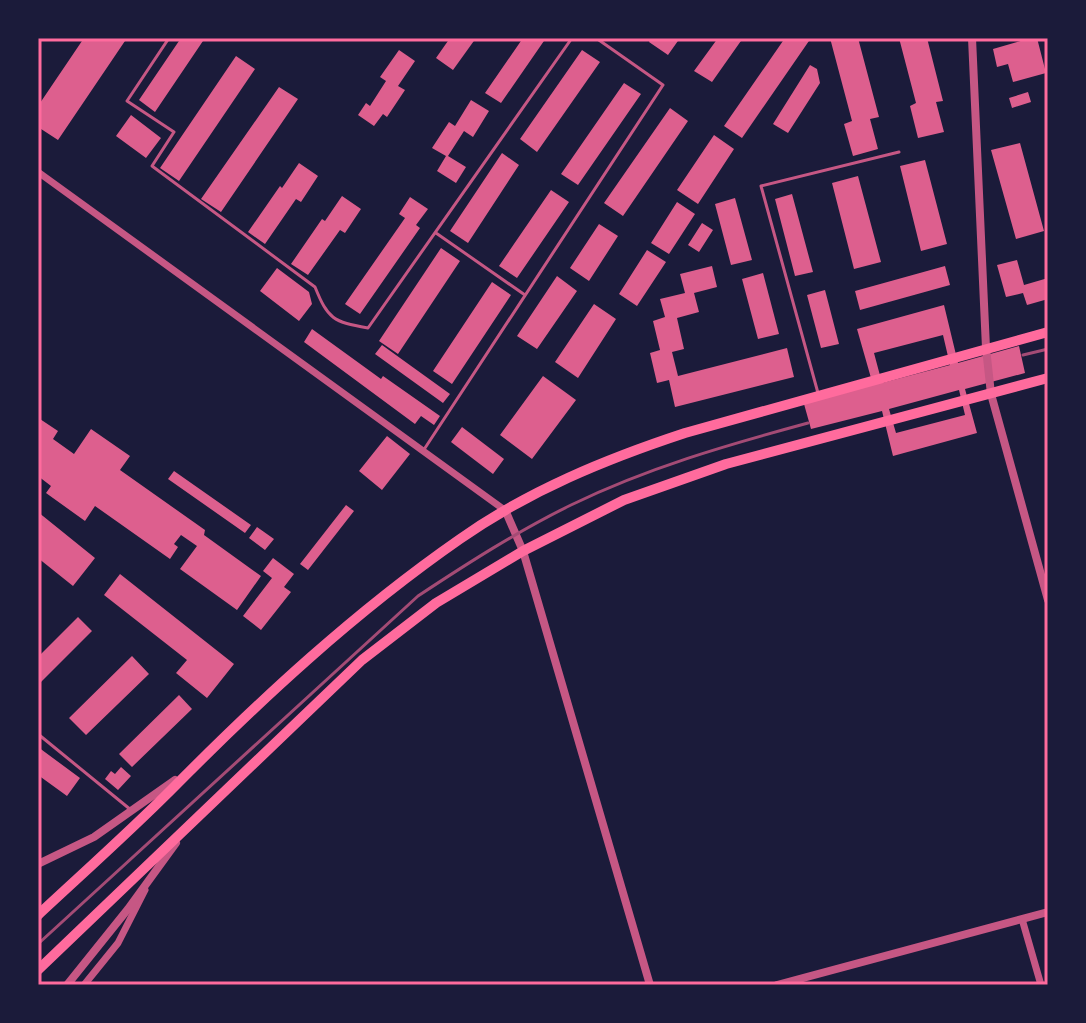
<svg xmlns="http://www.w3.org/2000/svg" width="1086" height="1023" font-family="'Exo 2',sans-serif">
<style>
.building{fill:#dd5f8e;fill-rule:evenodd}
.lines{fill:none;stroke-linecap:round;stroke-linejoin:round}
.service{stroke:#c65784;stroke-width:3}
.minor{stroke:#c65784;stroke-width:7}
.tertiary{stroke:#c65784;stroke-width:8}
.primary{stroke:#ff6b9d;stroke-width:10}
.rail{stroke:#a44b75;stroke-width:3}
.neatline{fill:none;stroke:#ff6b9d;stroke-width:3}
</style>
<rect width="100%" height="100%" fill="#1b1b3a"/>
<path class="building" d="M84,38h43l-69,102 -20,-13v-21z
M181,38h24l-50,74 -16,-12z
M450,38h26l-23,32 -17,-12z
M523,38h23l-45,65 -16,-10z
M651,38h29l-12,17 -19,-13z
M718,38h25l-31,44 -18,-11z
M785,38h26l-69,100 -18,-12z
M830,38h28l21,79 -9,2 8,30 -25,7 -9,-32 8,-3z
M899,38h28l16,63 -7,1 8,30 -26,6 -8,-32 6,-3z
M1031,38h6l9,35 -33,9 -5,-18 -11,3 -4,-18z
M399,50l16,11 -17,25 7,4 -18,27 -4,-3 -9,12 -16,-11 8,-12 4,3 16,-25 -6,-4z
M582,50l18,12 -63,90 -17,-13z
M236,56l19,13 -76,112 -19,-13z
M810,65l7,4 3,14 -32,50 -15,-9z
M624,83l17,11 -63,91 -17,-11z
M279,87l19,12 -77,113 -20,-13z
M1028,92l3,10 -19,6 -3,-10z
M471,100l18,11 -16,26 -9,-6 -16,25 18,11 -10,16 -19,-12 9,-15 -14,-8 17,-26 6,4z
M670,108l18,13 -65,95 -19,-13z
M131,115l30,23 -15,20 -30,-22z
M714,135l20,14 -36,55 -21,-14z
M1020,143l24,88 -28,8 -25,-89z
M502,153l17,12 -51,78 -18,-12z
M925,160l22,84 -26,7 -21,-85z
M299,163l19,13 -17,26 -5,-3 -31,45 -17,-12 32,-46 2,2z
M858,176l23,86 -27,7 -22,-86z
M551,190l18,12 -52,76 -18,-12z
M792,194l21,78 -18,4 -20,-77z
M342,196l19,13 -16,24 -5,-3 -32,45 -17,-11 31,-45 3,2z
M410,197l18,12 -12,16 4,3 -60,86 -15,-10 60,-86 -6,-4z
M735,198l17,62 -21,5 -16,-61z
M677,202l18,12 -26,40 -18,-11z
M702,223l11,7 -14,22 -11,-7z
M599,224l19,12 -29,45 -19,-13z
M441,248l19,13 -62,93 -19,-13z
M647,250l19,12 -29,44 -18,-12z
M1017,260l7,25 24,-7v21l-21,6 -4,-12 -17,4 -9,-32z
M712,266l5,21 -23,6 5,19 -22,6 7,31 -12,3 6,24 109,-28 7,29 -119,30 -6,-27 -12,3 -7,-30 10,-3 -7,-29 12,-4 -5,-18 25,-6 -5,-19z
M945,266l5,19 -90,25 -5,-19z
M277,268l32,24 3,12 -13,17 -39,-30z
M763,273l16,61 -21,5 -16,-60z
M557,276l20,15 -40,58 -20,-13z
M492,282l19,13 -59,89 -19,-13z
M825,290l14,54 -18,4 -14,-53z
M594,304l22,15 -38,59 -23,-16z
M944,305l14,58 61,-17 6,27 -60,16 12,44 -84,23 -11,-45 -71,18 -7,-25 69,-19 -16,-56zM943,335l7,30 -68,18 -8,-30zM959,390l6,25 -69,18 -7,-24z
M312,329l69,50 2,-3 57,40 -6,9 -13,-9 -6,8 -111,-82z
M382,345l68,49 -7,9 -68,-49z
M543,376l33,24 -44,59 -32,-24z
M40,419l18,12 -5,8 21,15 17,-25 39,27 -10,14 85,60 -1,5 57,41 -24,34 -57,-41 17,-23 -16,-11 -7,9 4,3 -8,12 -75,-53 -10,15 -39,-28 5,-7 -13,-10v-54z
M462,427l42,32 -11,15 -42,-32z
M387,436l23,18 -28,36 -23,-19z
M174,471l77,54 -6,8 -77,-54z
M346,505l8,6 -46,59 -8,-6z
M38,512l57,46 -22,28 -35,-28z
M257,527l17,12 -9,11 -16,-12z
M273,558l21,16 -10,13 7,5 -30,38 -18,-14 29,-38 -9,-7z
M120,574l114,90 -27,34 -31,-25 11,-13 -83,-65z
M78,617l14,14 -54,54v-28z
M132,656l17,18 -63,61 -17,-17z
M179,695l13,14 -60,58 -13,-13z
M38,747l42,31 -13,18 -29,-21z
M121,767l10,9 -13,14 -13,-11 6,-8 4,3z"/>
<g class="lines">
<path class="service" d="M169,38l-42,63 47,31 -22,34 163,121c13,32 18,35 53,41l204,-290
M436,233l89,62
M818,393l-57,-207 138,-34
M425,448l238,-363 -67,-47
M38,734l93,76"/>
<path class="minor" d="M38,172l468,339
M1022,919l19,66
M84,985l34,-42 27,-53"/>
<path class="tertiary" d="M972,38l14,310 5,46 57,206
M506,512l17,39 127,434
M38,864l56,-27 81,-57
M67,985l61,-76 48,-66
M777,985l271,-73"/>
<path class="primary" d="M38,915c44,-41 90,-82 133,-125 90,-91 184,-178 289,-251 68,-48 146,-80 225,-106l363,-101
M38,970l324,-310 74,-57 87,-52 101,-51 102,-36 322,-86"/>
<path class="rail" d="M1023,355l25,-6
M38,944l380,-348c50,-33 100,-65 153,-91 76,-37 156,-60 237,-82"/>
</g>
<rect width="1086" height="1023" fill="none" stroke="#1b1b3a" stroke-width="80"/>
<rect x="40" y="40" width="1006" height="943" class="neatline"/>
</svg>
